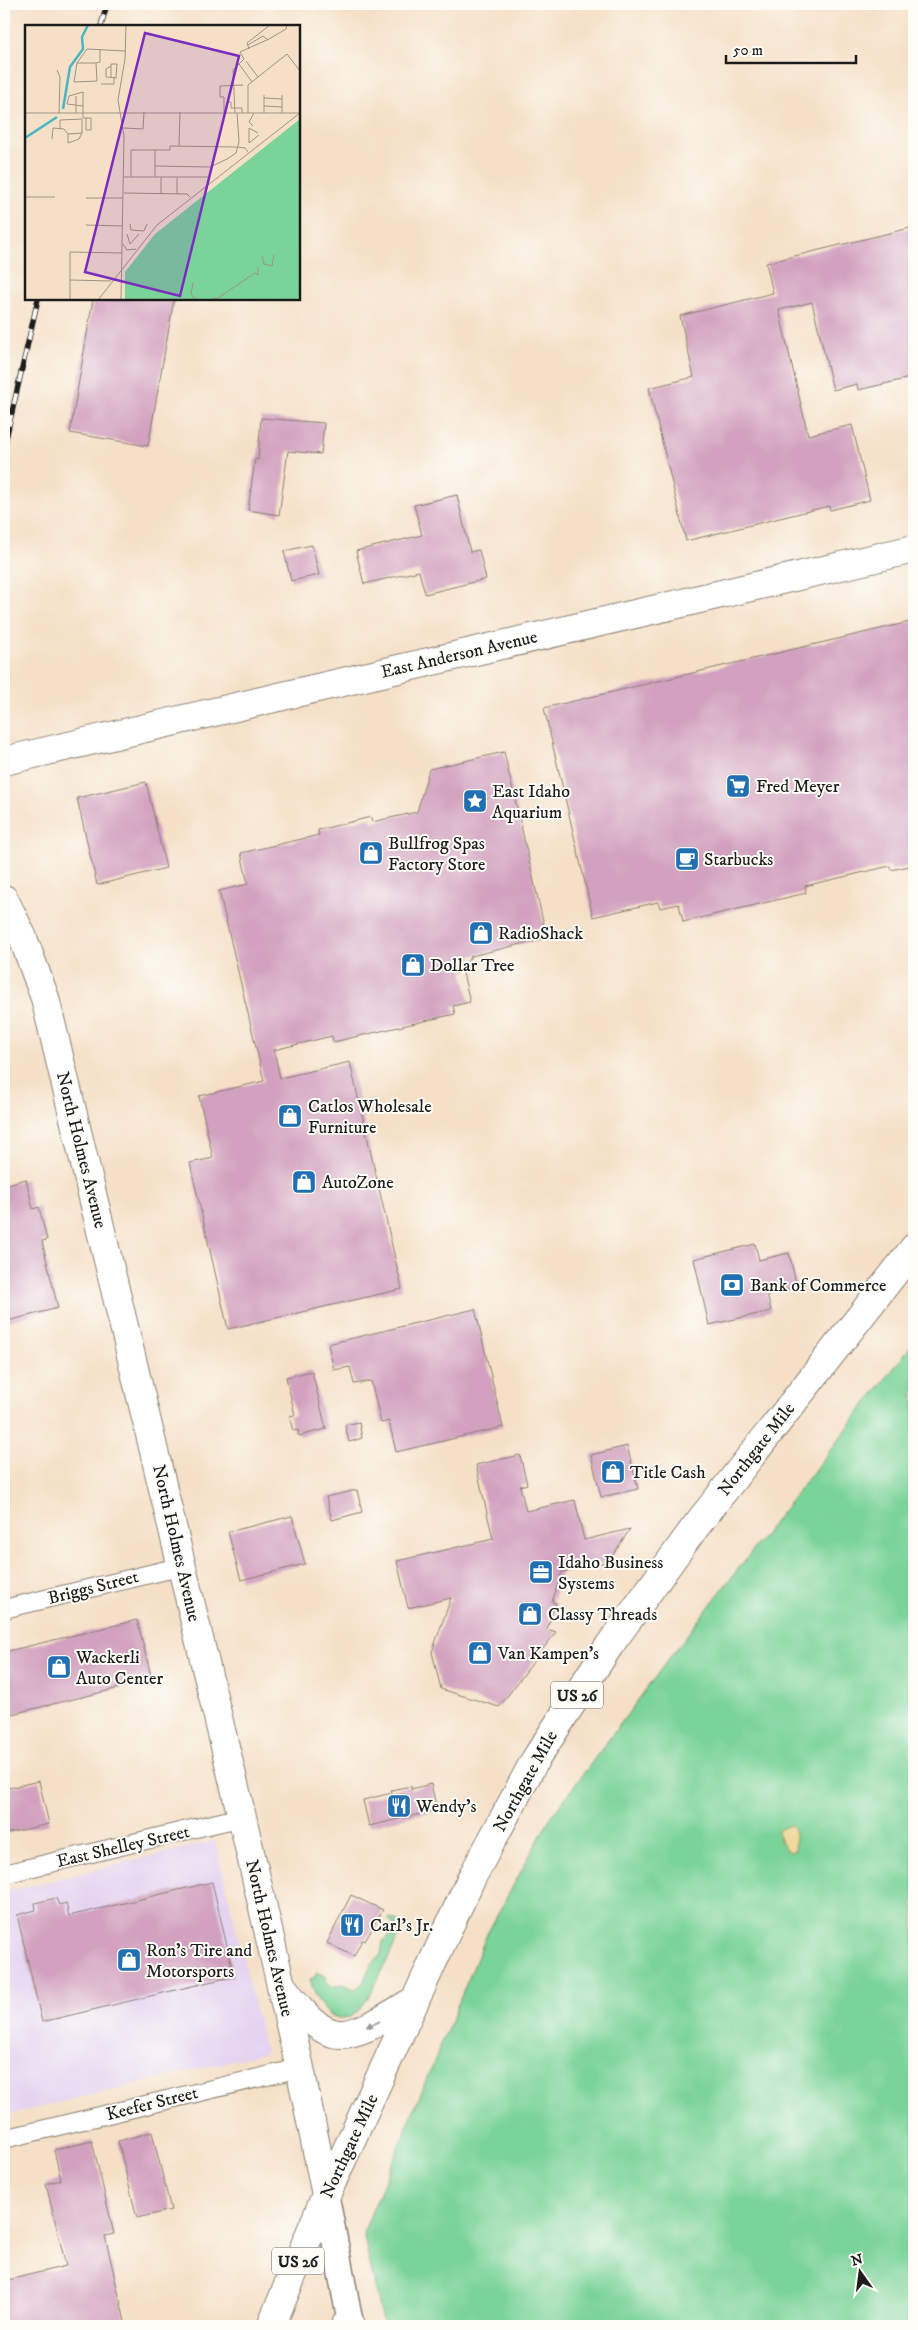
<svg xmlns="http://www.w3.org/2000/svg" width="918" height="2330" font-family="'IM FELL DW Pica',serif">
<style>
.built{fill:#e4d3f1}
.green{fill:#7ad399;stroke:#4b785a}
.sand{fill:#eeda9e;stroke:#857b5d}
.building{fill:#d2a1bf}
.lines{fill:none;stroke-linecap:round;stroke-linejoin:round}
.minor-casing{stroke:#887e72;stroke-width:20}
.secondary-casing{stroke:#887e72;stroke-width:28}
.primary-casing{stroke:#887e72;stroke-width:30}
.trunk-casing{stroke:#887e72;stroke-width:30}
.minor{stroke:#fff;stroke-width:18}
.secondary{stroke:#fff;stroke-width:25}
.primary{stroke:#fff;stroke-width:28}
.trunk{stroke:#fff;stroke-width:28}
.rail-casing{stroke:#1c1c1c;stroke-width:5.5}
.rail{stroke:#fdfcf7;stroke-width:4;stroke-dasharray:11;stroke-linecap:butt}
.oneway{fill:#999}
.labels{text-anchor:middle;stroke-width:4;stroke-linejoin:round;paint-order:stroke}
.shield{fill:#fdfcf7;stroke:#605f5e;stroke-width:1}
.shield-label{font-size:16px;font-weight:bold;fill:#1c1c1c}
.street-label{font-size:18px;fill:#1c1c1c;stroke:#fdfcf7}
.poi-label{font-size:18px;fill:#1c1c1c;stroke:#fdfcf7;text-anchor:start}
.inset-river{fill:none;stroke:#47b5c2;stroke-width:2.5}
.inset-road{fill:none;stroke:#9e9283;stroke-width:1}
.view{fill:#7b2cbf;fill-opacity:0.15;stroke:#7b2cbf;stroke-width:2.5}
.inset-edge{fill:none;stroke:#1c1c1c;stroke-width:2.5}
</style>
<rect width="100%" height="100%" fill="#fdfcf7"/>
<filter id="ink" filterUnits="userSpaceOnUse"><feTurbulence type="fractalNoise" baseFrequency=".02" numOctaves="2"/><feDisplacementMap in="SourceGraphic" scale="10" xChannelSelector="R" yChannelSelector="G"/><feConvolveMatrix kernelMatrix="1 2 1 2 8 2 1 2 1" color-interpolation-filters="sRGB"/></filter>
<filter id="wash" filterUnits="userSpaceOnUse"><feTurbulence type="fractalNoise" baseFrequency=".0096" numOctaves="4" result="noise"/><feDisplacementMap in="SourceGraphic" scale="20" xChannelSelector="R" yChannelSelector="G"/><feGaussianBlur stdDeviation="1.12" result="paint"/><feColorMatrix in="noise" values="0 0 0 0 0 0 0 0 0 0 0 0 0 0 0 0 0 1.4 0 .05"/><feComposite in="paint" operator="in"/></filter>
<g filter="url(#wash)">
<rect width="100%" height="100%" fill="#f5e0c7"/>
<path class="built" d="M215,1841l50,209 -1,3 -260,63v-224z"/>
<path class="green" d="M914,1342v984h-530l-21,-93 124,-299 62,-114 124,-167z
M390,1918l14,6c-11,22 -30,70 -45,86 -6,6 -16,10 -24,7 -15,-6 -21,-24 -25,-38l5,-2 2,-5 9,4v7l5,4 11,-3 13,5 8,-6 7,-17 11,-12 2,-13 8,-7 3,-9 -5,-5z"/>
<path class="sand" d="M790,1825c6,4 6,18 5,25l-5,2c-9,-3 -10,-13 -12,-22z"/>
<g id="blocks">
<path class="building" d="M914,227v150l-56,13 -1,-6 -24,6 -21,-88 -33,8 29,125 44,-10 18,75 -40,10 -1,-4 -143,35 -37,-153 45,-11 -14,-61 93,-23 -7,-30z
M93,299h81l-26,147 -78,-13z
M261,418l63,5 -3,31 -33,-3 -9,64 -31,-5 7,-51 3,1z
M457,495l13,57 9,-2 7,29 -61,15 -6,-23 -55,13 -8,-33 66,-16 -8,-30z
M312,545l7,30 -28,6 -7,-30z
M914,621v244l-23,5 -1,-4 -85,20 1,7 -123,29 -4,-18 -19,4 -2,-6 -65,15 -49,-209z
M504,752l43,186 -76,18 -9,13 8,33 -17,4 2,8 -122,28 -1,-6 -58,14 6,28 70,-16 52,227 -174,40 -38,-166 23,-5 -14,-62 65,-15 -45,-190 29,-7 -7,-31 78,-18 -1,-5 53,-13 1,5 45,-10 12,-43z
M146,782l20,86 -69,17 -20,-87z
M26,1179l7,30 6,-2 8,33 -5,1 16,67 -54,14v-137z
M755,1244l4,16 30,-7 8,34 -30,7 4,17 -62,14 -15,-66z
M475,1309l28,118 -107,25 -7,-31 -8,2 -10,-42 -17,3 -4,-17 -16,3 -6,-26z
M312,1371l14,58 -27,7 -1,-6 -5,1 -4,-15 6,-1 -9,-38z
M359,1422l3,16 -13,4 -4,-17z
M627,1446l11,43 -37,8 -10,-42z
M520,1455l7,29 -7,2 6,25 49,-11 9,40 46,-11 -21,32 -47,11 -10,30 4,1 -9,26 9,3 -57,75 -58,-18 -9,-37 19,-54 -43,10 -11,-47 96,-22 -17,-74z
M357,1490l5,22 -30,8 -6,-23z
M292,1516l13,48 -64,16 -13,-48z
M137,1620l15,60 -148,36v-64z
M39,1781l10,43 -45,10v-45z
M431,1784l6,26 -68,16 -6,-26 29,-7 -1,-3 20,-4v3z
M212,1882l22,94 -192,46 -25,-107 19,-5 -1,-7 21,-5 3,7 7,-2 3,13z
M351,1895l32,15 -18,31 -3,-1 -8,16 -27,-13z
M152,2132l19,78 -34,8 -19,-77z
M92,2141l22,93 -9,2 21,90h-122v-45l62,-15 -20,-82 15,-4 -7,-30z"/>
</g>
</g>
<g filter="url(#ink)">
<use href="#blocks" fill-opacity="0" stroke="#887e72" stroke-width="1"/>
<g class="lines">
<defs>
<path id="minor" d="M4,1609l179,-43
M4,1874l238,-57
M4,2139l296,-71"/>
<path id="secondary" d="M326,2195l25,131"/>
<path id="primary" d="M4,761l910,-212
M4,899l19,39 22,60 197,819 58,251 26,127"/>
<path id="trunk" d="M282,1986c12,16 31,42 51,47 23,7 63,-22 82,-33
M271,2326l55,-131 144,-314 65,-121 74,-114 84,-116 221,-282
M345,2326l6,-1"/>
</defs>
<use href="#minor" class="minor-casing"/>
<use href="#secondary" class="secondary-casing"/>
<use href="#primary" class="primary-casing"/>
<use href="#trunk" class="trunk-casing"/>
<use href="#minor" class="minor"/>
<use href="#secondary" class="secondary"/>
<use href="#primary" class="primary"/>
<use href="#trunk" class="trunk"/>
<defs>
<path id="rail" d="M101,26l6,-22
M4,447l34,-148"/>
</defs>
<use href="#rail" class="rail-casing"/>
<use href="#rail" class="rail"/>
</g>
<defs><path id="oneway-solid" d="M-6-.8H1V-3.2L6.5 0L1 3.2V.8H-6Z" transform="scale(1.25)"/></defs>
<use class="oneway" href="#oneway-solid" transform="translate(373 2024) rotate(157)"/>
</g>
<defs>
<symbol id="supermarket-square" viewBox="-11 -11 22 22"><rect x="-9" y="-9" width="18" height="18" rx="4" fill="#1f6fb2" stroke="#fdfcf7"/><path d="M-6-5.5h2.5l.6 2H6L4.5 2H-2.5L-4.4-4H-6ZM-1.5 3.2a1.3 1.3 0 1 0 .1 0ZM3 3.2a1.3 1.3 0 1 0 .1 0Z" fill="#fff"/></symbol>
<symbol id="sight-square" viewBox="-11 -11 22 22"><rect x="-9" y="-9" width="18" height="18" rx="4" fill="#1f6fb2" stroke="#fdfcf7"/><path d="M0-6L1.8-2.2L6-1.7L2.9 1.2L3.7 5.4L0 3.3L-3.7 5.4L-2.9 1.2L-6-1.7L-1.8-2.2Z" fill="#fff"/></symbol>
<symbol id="shop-square" viewBox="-11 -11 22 22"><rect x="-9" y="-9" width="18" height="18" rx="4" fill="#1f6fb2" stroke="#fdfcf7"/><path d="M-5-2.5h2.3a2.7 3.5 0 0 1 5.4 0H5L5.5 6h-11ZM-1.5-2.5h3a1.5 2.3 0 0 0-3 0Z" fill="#fff"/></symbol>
<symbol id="cafe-square" viewBox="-11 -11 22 22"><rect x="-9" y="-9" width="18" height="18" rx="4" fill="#1f6fb2" stroke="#fdfcf7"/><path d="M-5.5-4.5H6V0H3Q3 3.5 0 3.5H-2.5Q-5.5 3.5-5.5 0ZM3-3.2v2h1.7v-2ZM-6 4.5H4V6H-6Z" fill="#fff"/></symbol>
<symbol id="bank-square" viewBox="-11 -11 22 22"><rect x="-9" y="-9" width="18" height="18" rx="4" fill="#1f6fb2" stroke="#fdfcf7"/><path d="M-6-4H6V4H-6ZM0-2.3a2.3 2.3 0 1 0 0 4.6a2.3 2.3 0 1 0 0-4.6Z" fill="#fff"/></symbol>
<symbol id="office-square" viewBox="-11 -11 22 22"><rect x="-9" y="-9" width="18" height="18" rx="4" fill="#1f6fb2" stroke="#fdfcf7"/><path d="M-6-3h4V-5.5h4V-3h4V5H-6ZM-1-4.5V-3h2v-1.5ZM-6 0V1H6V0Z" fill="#fff"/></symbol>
<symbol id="restaurant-square" viewBox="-11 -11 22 22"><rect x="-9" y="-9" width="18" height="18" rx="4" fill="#1f6fb2" stroke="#fdfcf7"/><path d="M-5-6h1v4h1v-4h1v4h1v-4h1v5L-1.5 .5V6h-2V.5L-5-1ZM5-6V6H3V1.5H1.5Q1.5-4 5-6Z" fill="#fff"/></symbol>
</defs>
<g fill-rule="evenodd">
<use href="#supermarket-square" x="724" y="772" width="28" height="28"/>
<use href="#sight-square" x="461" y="787" width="28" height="28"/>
<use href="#shop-square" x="357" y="839" width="28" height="28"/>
<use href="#cafe-square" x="673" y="845" width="28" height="28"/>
<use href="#shop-square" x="467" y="919" width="28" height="28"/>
<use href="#shop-square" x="399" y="951" width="28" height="28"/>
<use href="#shop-square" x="276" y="1102" width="28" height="28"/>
<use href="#shop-square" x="290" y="1168" width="28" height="28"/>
<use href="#bank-square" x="718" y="1271" width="28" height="28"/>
<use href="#shop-square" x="599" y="1458" width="28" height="28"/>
<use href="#office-square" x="527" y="1558" width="28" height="28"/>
<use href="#shop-square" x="516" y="1600" width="28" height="28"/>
<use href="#shop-square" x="466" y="1639" width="28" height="28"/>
<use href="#shop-square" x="45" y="1653" width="28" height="28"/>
<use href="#restaurant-square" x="385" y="1792" width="28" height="28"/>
<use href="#restaurant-square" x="338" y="1911" width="28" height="28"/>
<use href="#shop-square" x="115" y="1946" width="28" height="28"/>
</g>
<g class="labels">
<g class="shield">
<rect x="551" y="1681.5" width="52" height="27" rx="4"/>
<rect x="272" y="2247.5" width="52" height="27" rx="4"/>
</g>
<g class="shield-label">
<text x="577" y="1701">US 26</text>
<text x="298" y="2267">US 26</text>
</g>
<g class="street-label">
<text transform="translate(459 654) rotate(-13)" y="6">East Anderson Avenue</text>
<text transform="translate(82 1150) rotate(76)" y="6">North Holmes Avenue</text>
<text transform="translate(756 1449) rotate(-52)" y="6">Northgate Mile</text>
<text transform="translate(177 1543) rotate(77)" y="6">North Holmes Avenue</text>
<text transform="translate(93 1587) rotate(-14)" y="6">Briggs Street</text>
<text transform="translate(525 1781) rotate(-61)" y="6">Northgate Mile</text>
<text transform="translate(123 1846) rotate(-13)" y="6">East Shelley Street</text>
<text transform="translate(270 1938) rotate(77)" y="6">North Holmes Avenue</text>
<text transform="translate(152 2103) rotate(-14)" y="6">Keefer Street</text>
<text transform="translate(349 2146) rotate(-65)" y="6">Northgate Mile</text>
</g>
<g class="poi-label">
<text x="756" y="792">Fred Meyer</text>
<text x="492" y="797">East Idaho<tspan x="492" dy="21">Aquarium</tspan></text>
<text x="388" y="849">Bullfrog Spas<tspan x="388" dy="21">Factory Store</tspan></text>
<text x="704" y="865">Starbucks</text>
<text x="498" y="939">RadioShack</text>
<text x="430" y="971">Dollar Tree</text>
<text x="308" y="1112">Catlos Wholesale<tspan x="308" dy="21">Furniture</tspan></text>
<text x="322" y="1188">AutoZone</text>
<text x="750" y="1291">Bank of Commerce</text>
<text x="630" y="1478">Title Cash</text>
<text x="558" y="1568">Idaho Business<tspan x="558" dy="21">Systems</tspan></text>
<text x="548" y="1620">Classy Threads</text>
<text x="498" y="1659">Van Kampen's</text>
<text x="76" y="1663">Wackerli<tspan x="76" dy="21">Auto Center</tspan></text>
<text x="416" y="1812">Wendy's</text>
<text x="370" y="1931">Carl's Jr.</text>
<text x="146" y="1956">Ron's Tire and<tspan x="146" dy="21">Motorsports</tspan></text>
</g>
</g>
<g transform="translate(25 25)">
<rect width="275" height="275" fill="#f5e0c7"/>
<path d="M275,94v181h-175v-28l30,-38z" fill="#7ad399"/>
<path class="inset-river" d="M38,84l7,-42 13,-18 -1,-12 6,-12M0,113l32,-21"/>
<path class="inset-road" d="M223,20l15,-9 5,4M224,24l-2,-6 23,-18M221,36l12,16M52,38l-3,19 23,-1 -1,-18h-19l10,-14 38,2M71,38l4,-1v-12M214,39l13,18M86,41l-5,3v8l11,1M32,45l3,7 -1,36M86,52v-13h6l-1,13M76,59h13v-7M239,73l18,1M58,81l-16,-2 2,-8 14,-4v26h8v12h-5v-12M239,81l18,1M199,87v-15h-4v-11l23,-1M0,88h274M51,88v-17M201,88l1,-11h4v6h11v5M210,88l-2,-43 11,-11 -4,-7 29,-13 17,-10 1,-4M223,88v-28l39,-31 13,17M239,88v-18M257,88v-18M228,101l-4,-4 5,-9M98,103l20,1 1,-17M35,104v-9l22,-1M233,108l-9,-5v15l10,-8M43,109v9l11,-4 3,-6M27,114l1,-11 11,1 4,5 14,-1v-14M154,121l1,-34M130,141l55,1 17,-8 9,-6 3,-11 -2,-29M99,152h84M106,152v-27h24M130,152v-27h15v-4l66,1 9,1 3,4M99,168l63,1 3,3M136,169v-17M152,169v-16M0,172h30M61,173h37M105,199l1,6 13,1 3,-7M61,200l37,1M102,209l3,10 9,-10M98,219l4,6 9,-1M237,231l2,8 8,2 2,-11M45,255l41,1M168,258l-2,11 5,6M45,275v-48l52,1M73,275l59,-75 143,-112M96,275l3,-164 -6,-36 7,-41 1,-34M181,275l12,-2 37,-25 3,2v-8"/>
<path class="view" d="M120,8l94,23 -59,240 -95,-24z"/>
<rect width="275" height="275" class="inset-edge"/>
</g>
<rect width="918" height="2330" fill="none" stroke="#fdfcf7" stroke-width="20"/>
<g transform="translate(860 2272) rotate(346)" stroke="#fdfcf7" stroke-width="4" paint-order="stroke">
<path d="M0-4L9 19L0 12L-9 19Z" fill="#1c1c1c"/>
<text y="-8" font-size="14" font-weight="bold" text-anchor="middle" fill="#1c1c1c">N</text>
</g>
<path d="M726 55v8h130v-8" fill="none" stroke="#1c1c1c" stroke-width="2.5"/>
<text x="733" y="55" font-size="15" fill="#1c1c1c" stroke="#fdfcf7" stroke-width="4" paint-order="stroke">50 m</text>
</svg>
